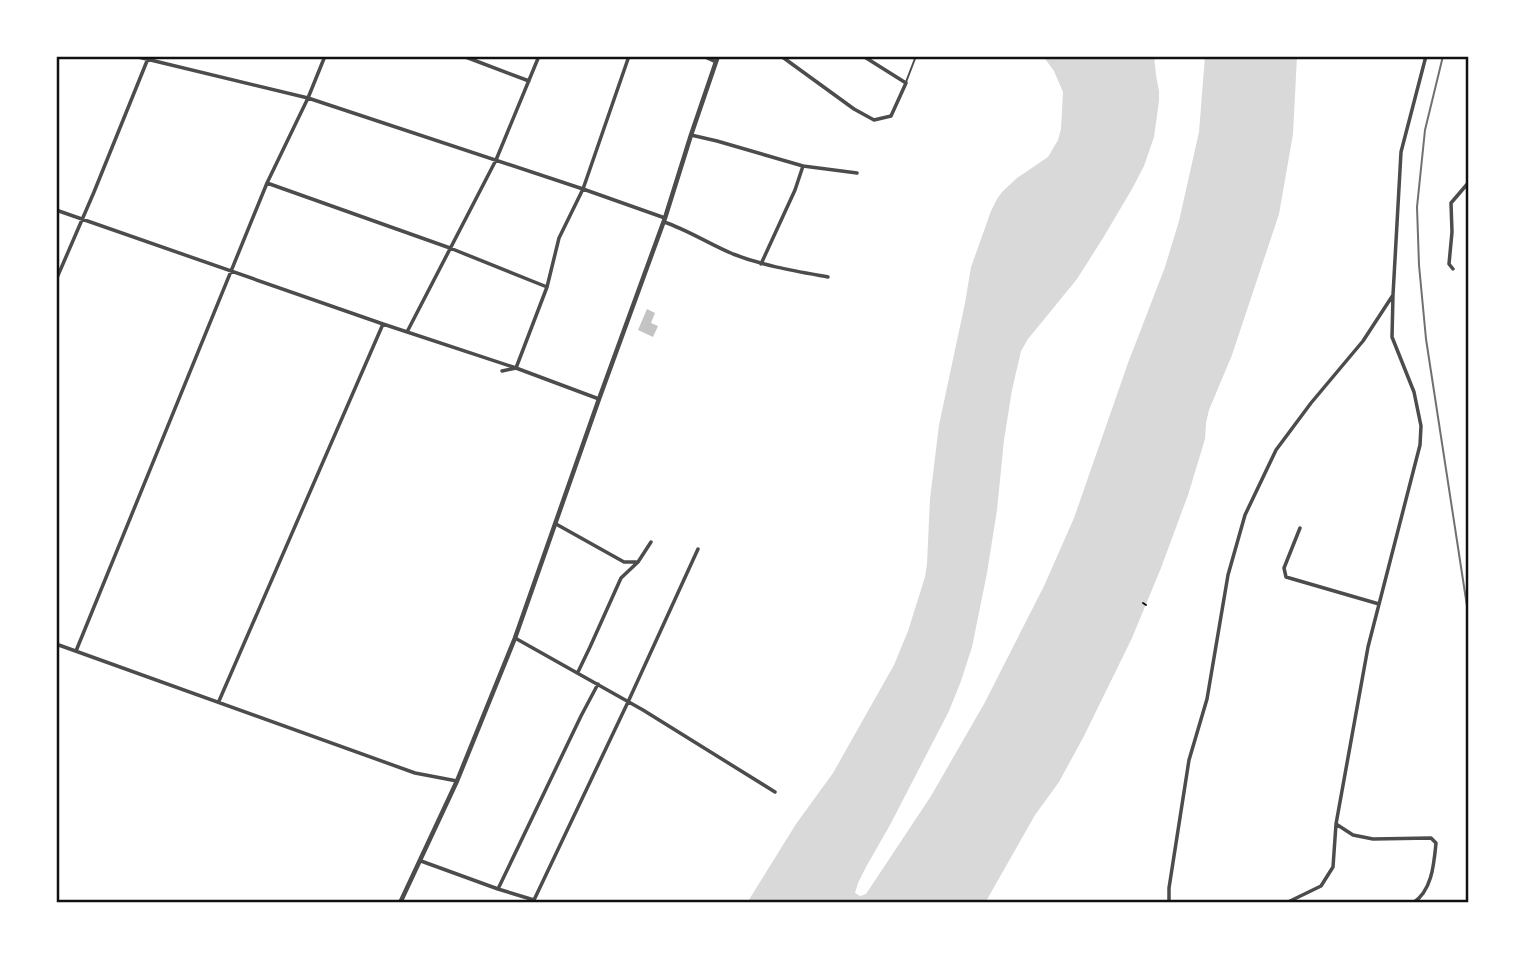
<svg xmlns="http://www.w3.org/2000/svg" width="1525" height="959" font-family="'Source Sans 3',sans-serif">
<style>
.water{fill:#d9d9d9}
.building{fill:#c4c4c4}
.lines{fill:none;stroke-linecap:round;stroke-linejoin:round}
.path{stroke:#111;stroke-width:2}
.service{stroke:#4c4c4c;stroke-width:2}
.minor{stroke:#4c4c4c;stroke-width:3.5}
.tertiary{stroke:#4c4c4c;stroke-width:4.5}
.rail{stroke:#707070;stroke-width:2}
.neatline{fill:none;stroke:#111;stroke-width:2.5}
</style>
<rect width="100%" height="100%" fill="#fff"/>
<path class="water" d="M1043,56h111l2,19 3,16v10l-5,36 -10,29 -12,23 -29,49 -26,41 -49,60 -7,12 -9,39 -8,50 -7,70 -10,63 -15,74 -11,34 -12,30 -59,114 -24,42 -8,16 -3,10 5,3 6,-2 65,-98 53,-92 60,-118 30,-68 54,-155 37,-96 14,-46 20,-89 6,-76h92l-4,78 -14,80 -47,141 -23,55 -3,13 -1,16 -17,56 -27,73 -29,70 -48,98 -25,46 -24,33 -50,88h-238l49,-79 37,-51 61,-108 14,-34 17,-54 2,-13 3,-65 9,-74 26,-122 6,-36 20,-56 6,-12 5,-7 15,-14 31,-21 10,-17 3,-11 2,-37 -9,-21z"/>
<path class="building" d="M647,309l8,4 -4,10 7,3 -5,11 -15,-7z"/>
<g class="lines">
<path class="path" d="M1143,603l3,2"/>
<path class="service" d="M906,82l10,-26"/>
<path class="minor" d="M134,56l174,42 275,91 82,29
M463,56l66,25
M703,56l13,6
M781,56l73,53 20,11 17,-4 15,-33 -43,-27
M691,135l26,6 86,25 54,7
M267,183l183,65 97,39
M56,210l327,114 133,44 83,31
M664,222c24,8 45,22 69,32 31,12 62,17 95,23
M761,264l34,-74 8,-24
M1453,269l-4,-5 3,-32 -1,-29 18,-21
M56,280l38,-88 55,-136
M407,332l89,-172 43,-104
M502,371l14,-3 31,-81 12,-49 24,-49 46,-133
M556,524l68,38h12
M1300,528l-16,40 2,9 93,27
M515,638l128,72 132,82
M56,644l359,129 42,8
M76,651l191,-468 41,-85 17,-42
M578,672l12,-25 31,-69 17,-16 13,-20
M219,701l164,-377
M1336,824l17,11 20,4 58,-1 5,5c-2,21 -4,48 -23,60
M421,861l77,28 36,11 94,-198 70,-153
M498,889l83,-173 17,-32
M1169,903v-15l20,-128 18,-61 21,-124 17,-60 31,-65 35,-47 52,-62 30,-46
M1286,903l35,-17 12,-19 3,-43 32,-177 52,-202 1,-19 -7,-34 -22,-55 1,-42 8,-143 25,-96"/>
<path class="tertiary" d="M400,903l57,-122 58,-143 84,-239 66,-181 26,-83 27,-79"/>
<path class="rail" d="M1443,56l-18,74 -8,77 2,58 7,74 43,280"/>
</g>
<rect width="1525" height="959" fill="none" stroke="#ffffff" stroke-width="116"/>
<rect x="58" y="58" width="1409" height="843" class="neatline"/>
</svg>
